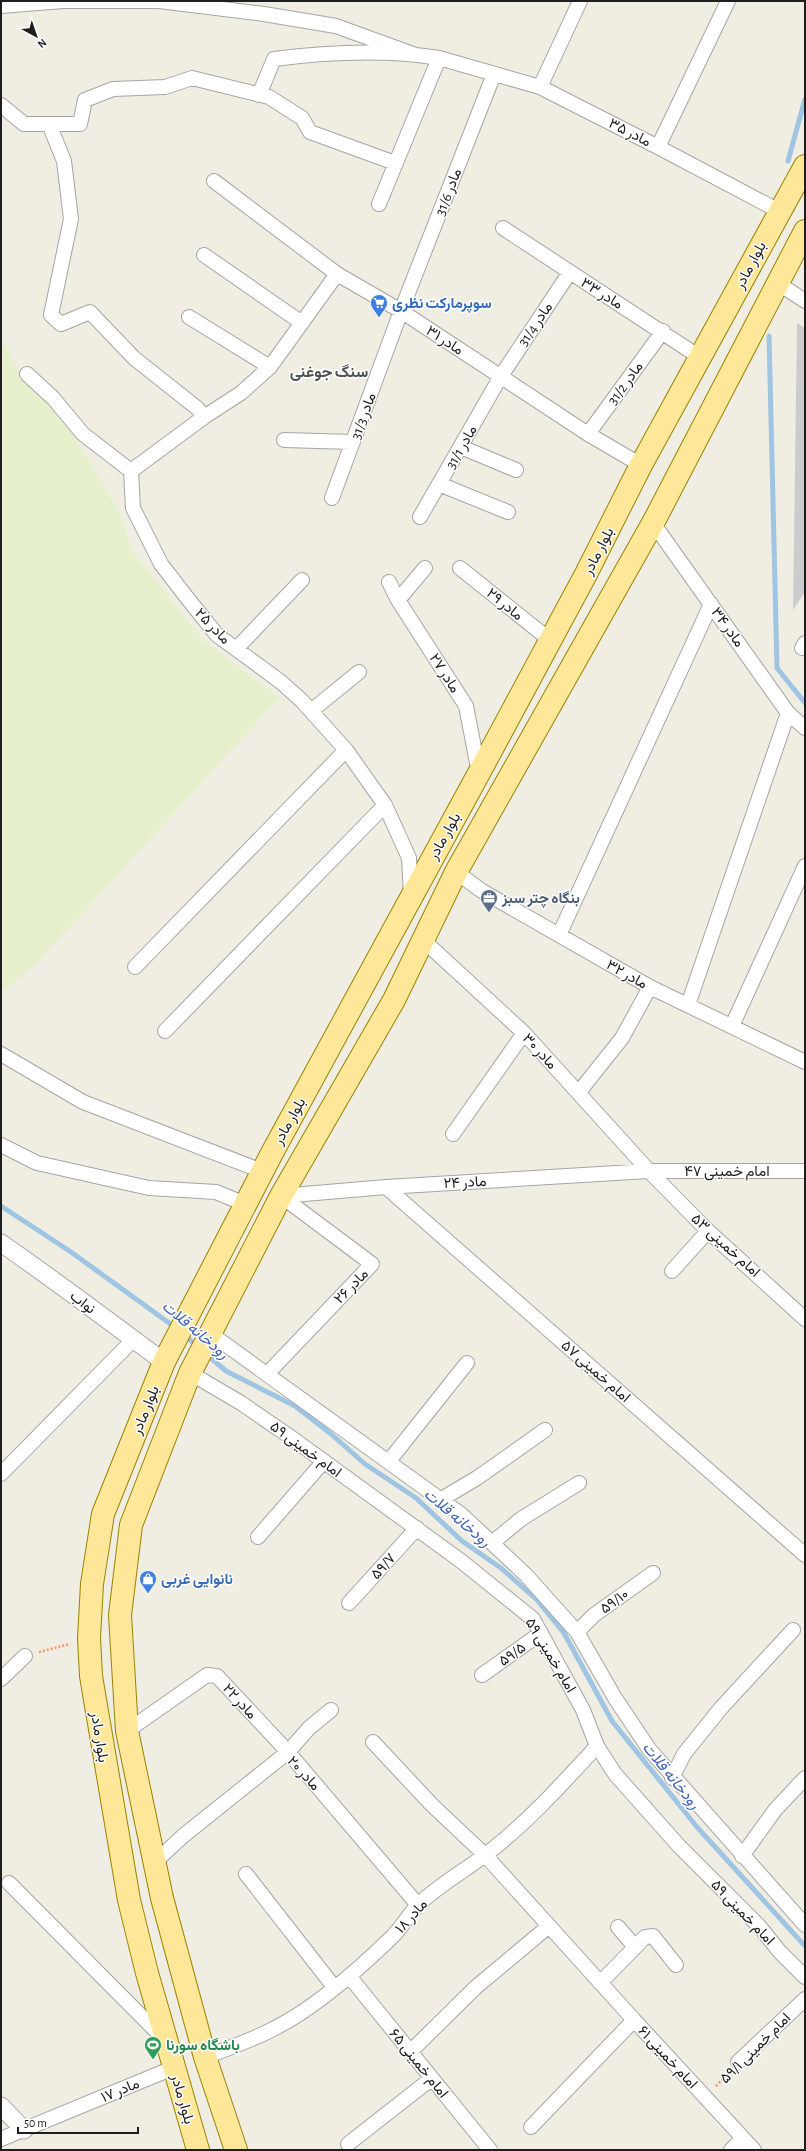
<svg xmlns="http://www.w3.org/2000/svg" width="806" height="2151" font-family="'Alegreya Sans',Vazirmatn,sans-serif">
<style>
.religious{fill:#ccc}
.farmland{fill:#e7f0cc}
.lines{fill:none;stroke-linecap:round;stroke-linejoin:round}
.stream{stroke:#9fc5e2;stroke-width:5}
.minor-casing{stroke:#a5a5a5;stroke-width:16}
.tertiary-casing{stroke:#a5a5a5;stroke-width:19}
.primary-casing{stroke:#988400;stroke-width:24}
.path{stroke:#ff9365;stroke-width:2.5;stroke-dasharray:2 2;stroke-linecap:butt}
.minor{stroke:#fff;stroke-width:14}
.tertiary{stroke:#fff;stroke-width:17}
.primary{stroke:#ffe799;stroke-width:22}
.labels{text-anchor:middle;stroke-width:3;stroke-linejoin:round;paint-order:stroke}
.street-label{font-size:15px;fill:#1e1e1e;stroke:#fff}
.shop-label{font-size:15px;font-weight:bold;fill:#366cbe;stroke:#fff;text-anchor:start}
.service-label{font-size:15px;font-weight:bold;fill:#4e5e75;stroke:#fff;text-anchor:start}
.leisure-label{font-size:15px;font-weight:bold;fill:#27864d;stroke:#fff;text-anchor:start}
.neighbourhood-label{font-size:16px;font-weight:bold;fill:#515151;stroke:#fff}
.water-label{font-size:16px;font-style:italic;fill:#4265b6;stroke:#fff}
</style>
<rect width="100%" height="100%" fill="#f0eee3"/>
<path class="religious" d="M797,323l8,5v264l-12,18z"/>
<path class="farmland" d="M1,339l5,4 14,33 46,46 54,91 12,38 73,91 75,55 -243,266 -36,30z"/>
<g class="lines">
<path class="stream" d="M788,161l17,-62
M769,336l8,332 28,35
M1,1206l70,46 105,76
M183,1334l14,12
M206,1354l20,17 69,35 36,28 34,30 51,34 46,43 39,27 36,32 27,33 48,88 85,106 108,119"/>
<defs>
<path id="minor" d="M1,6l62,-5h96l105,13 72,12 77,28
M540,87l40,-86
M259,95l15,-36c54,-7 111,-10 165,-1
M1,105l23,19h25l15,37 7,58 -20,96 10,9 29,-12 44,46 63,50 7,9
M49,124h31l5,-24 28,-11 52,-2 27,-9 77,19 33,21 8,14 85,31
M658,147l70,-146
M214,181l123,93 64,37 187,123 53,31
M379,204l60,-146 101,29 118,60 121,64
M503,228l198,130
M204,255l98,68
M776,282l29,19
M189,317l81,50
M27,374l26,24 30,36 48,37 2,37 28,56 27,35 29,36 64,47 20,18 45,50 39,55 24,53 2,38
M588,434l75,-103
M284,440l69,2
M461,447l55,23
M131,471l73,-54 37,-24 29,-26 67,-93
M439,484l69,28
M332,498l69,-187 93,-237
M420,517l81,-141 69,-104
M653,523l135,190 17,15
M460,568l90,72
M389,582l9,18 68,106 13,67
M398,600l27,-32
M802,648l3,-5
M236,649l66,-69
M311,711l48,-39
M456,872l26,19 168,96 155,75
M559,935l152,-331
M423,940l101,93 125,138 59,60 97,88
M135,967l211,-217
M688,1005l100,-292
M732,1026l73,-160
M165,1031l220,-226
M1,1054l82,48 179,69
M579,1092l43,-54 28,-51
M453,1134l71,-101
M1,1145l36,18 112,25 67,4 29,12
M386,1187l419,368
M281,1196l105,-9 263,-16h156
M672,1271l36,-40
M211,1334l251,181 64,60 51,57 38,66 34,51 156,176
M190,1373l51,30 48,33 172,125 72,58 50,91 14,36 18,28 64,72 81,81 19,24 26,26
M268,1373l104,-109 -91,-68
M389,1461l78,-98
M1,1474l132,-134
M440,1500l37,-22 68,-48
M258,1537l66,-76
M492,1543l29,-24 58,-36
M349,1603l68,-75
M577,1632l17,-17 59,-42
M482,1675l59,-42
M1,1679l24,-23
M127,1731l80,-56 10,1 71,76 21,-24 22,-18
M373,1742l59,63 53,50 149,165
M672,1778l12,-24 37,-46 72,-78
M742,1856l33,-46 30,-32
M153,1864l30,-28 105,-84 130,153
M246,1874l88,113
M9,1883l155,156
M618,1927l17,20
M349,1976l141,174
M600,1983l45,-46 8,-1 23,29
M410,2052l66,-65 73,-61
M205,2057c24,-9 48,-17 70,-29 40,-20 85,-60 117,-91 10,-10 17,-23 27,-33 21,-20 47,-34 70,-52 40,-31 74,-69 108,-106
M738,2062l67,-63
M531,2127l103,-107 120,130
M1,2139l172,-71
M348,2144l83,-65
M731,2150l12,-12"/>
<path id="tertiary" d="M1,1243c55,38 109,79 163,119
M1,2106l23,24"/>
<path id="primary" d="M198,2150l-51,-177 -18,-73 -38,-224 -2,-38 3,-54 11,-70 61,-152 108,-209 207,-380 107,-199 55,-109 164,-299
M236,2150l-31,-93 -43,-159 -35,-167 -7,-116 11,-90 59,-152 91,-177 113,-196 62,-128 197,-349 152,-292"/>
</defs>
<use href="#minor" class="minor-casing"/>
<use href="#tertiary" class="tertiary-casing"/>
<use href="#primary" class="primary-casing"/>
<path class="path" d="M39,1652l31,-8
M716,2086l13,-13"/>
<use href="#minor" class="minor"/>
<use href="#tertiary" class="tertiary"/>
<use href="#primary" class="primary"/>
</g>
<defs>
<symbol id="supermarket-pin" viewBox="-11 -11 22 30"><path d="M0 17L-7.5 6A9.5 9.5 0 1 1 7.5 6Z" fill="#3f7fe0" stroke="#fff"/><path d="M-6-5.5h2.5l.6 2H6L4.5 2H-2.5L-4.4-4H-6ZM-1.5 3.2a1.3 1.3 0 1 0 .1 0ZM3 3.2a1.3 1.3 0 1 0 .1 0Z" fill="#fff"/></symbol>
<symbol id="office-pin" viewBox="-11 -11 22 30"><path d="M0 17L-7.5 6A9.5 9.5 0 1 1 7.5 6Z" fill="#5c6f8a" stroke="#fff"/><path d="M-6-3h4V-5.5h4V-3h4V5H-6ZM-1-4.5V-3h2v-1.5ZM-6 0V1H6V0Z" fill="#fff"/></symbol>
<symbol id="shop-pin" viewBox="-11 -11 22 30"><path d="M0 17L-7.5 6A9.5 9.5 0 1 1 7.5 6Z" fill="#3f7fe0" stroke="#fff"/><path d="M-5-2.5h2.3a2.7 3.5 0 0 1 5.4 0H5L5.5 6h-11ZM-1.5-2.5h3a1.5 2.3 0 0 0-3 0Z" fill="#fff"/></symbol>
<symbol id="stadium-pin" viewBox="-11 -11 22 30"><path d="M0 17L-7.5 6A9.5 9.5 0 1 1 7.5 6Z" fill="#2e9e5b" stroke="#fff"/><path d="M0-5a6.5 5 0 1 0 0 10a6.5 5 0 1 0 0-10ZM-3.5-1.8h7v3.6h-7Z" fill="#fff"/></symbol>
</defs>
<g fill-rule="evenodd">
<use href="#supermarket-pin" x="369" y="293" width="20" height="27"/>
<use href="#office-pin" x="479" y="888" width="20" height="27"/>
<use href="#shop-pin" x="138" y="1569" width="20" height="27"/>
<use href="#stadium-pin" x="143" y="2035" width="20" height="27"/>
</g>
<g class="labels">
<g class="street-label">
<text transform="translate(630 132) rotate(27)" y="5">مادر ۳۵</text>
<text transform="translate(448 192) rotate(-69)" y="5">مادر 31/6</text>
<text transform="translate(750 265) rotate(-62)" y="5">بلوار مادر</text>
<text transform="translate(602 293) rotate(32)" y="5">مادر ۳۳</text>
<text transform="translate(535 324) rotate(-56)" y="5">مادر 31/4</text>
<text transform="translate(445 340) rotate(33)" y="5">مادر ۳۱</text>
<text transform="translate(625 383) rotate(-54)" y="5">مادر 31/2</text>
<text transform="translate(363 416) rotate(-70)" y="5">مادر 31/3</text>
<text transform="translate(461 447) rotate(-60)" y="5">مادر 31/1</text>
<text transform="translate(598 551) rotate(-63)" y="5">بلوار مادر</text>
<text transform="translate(505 604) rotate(39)" y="5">مادر ۲۹</text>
<text transform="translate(213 626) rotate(46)" y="5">مادر ۲۵</text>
<text transform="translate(728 627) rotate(54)" y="5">مادر ۳۴</text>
<text transform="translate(445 673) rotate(57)" y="5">مادر ۲۷</text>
<text transform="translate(444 836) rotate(-61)" y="5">بلوار مادر</text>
<text transform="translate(627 974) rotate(29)" y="5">مادر ۳۲</text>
<text transform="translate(540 1051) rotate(47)" y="5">مادر ۳۰</text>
<text transform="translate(289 1121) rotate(-61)" y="5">بلوار مادر</text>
<text x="727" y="1176">امام خمینی ۴۷</text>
<text transform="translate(465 1182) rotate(-3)" y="5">مادر ۲۴</text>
<text transform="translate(726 1245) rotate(42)" y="5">امام خمینی ۵۳</text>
<text transform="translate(351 1286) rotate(-46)" y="5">مادر ۲۶</text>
<text transform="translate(83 1302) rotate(38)" y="5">نواب</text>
<text transform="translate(596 1371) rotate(41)" y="5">امام خمینی ۵۷</text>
<text transform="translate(145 1410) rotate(-68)" y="5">بلوار مادر</text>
<text transform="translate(306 1449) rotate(36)" y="5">امام خمینی ۵۹</text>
<text transform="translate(383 1566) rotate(-48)" y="5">۵۹/۷</text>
<text transform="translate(614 1601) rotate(-36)" y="5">۵۹/۱۰</text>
<text transform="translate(512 1654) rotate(-35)" y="5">۵۹/۵</text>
<text transform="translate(551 1655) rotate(59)" y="5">امام خمینی ۵۹</text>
<text transform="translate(240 1701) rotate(47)" y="5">مادر ۲۲</text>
<text transform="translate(100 1737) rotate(81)" y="5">بلوار مادر</text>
<text transform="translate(304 1773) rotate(47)" y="5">مادر ۲۰</text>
<text transform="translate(743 1912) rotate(46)" y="5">امام خمینی ۵۹</text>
<text transform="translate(411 1916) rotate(-48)" y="5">مادر ۱۸</text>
<text transform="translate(755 2048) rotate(-45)" y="5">امام خمینی ۵۹/۱</text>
<text transform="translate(668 2057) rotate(47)" y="5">امام خمینی ۶۱</text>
<text transform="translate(419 2063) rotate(51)" y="5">امام خمینی ۶۵</text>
<text transform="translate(120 2090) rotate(-23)" y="5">مادر ۱۷</text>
<text transform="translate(183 2099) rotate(74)" y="5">بلوار مادر</text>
</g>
<g class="shop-label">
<text x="392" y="308">سوپرمارکت نظری</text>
<text x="161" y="1584">نانوایی غربی</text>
</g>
<g class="service-label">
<text x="502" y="903">بنگاه چتر سبز</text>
</g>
<g class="leisure-label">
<text x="166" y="2050">باشگاه سورنا</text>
</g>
<g class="neighbourhood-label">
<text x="329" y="377">سنگ جوغنی</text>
</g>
<g class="water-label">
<text transform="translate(196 1329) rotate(40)" y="6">رودخانه قلات</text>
<text transform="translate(458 1517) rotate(40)" y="6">رودخانه قلات</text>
<text transform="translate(672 1775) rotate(51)" y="6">رودخانه قلات</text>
</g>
</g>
<rect width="806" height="2151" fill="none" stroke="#1e1e1e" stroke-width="4"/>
<g transform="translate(36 36) rotate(140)" stroke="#ffffff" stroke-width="3" paint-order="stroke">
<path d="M0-3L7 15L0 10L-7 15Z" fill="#1e1e1e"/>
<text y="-6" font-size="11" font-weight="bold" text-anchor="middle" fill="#1e1e1e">N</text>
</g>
<path d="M18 2127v6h120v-6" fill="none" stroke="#1e1e1e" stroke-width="2"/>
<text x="24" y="2127" font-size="12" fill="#1e1e1e" stroke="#ffffff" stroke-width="3" paint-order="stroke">50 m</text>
</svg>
